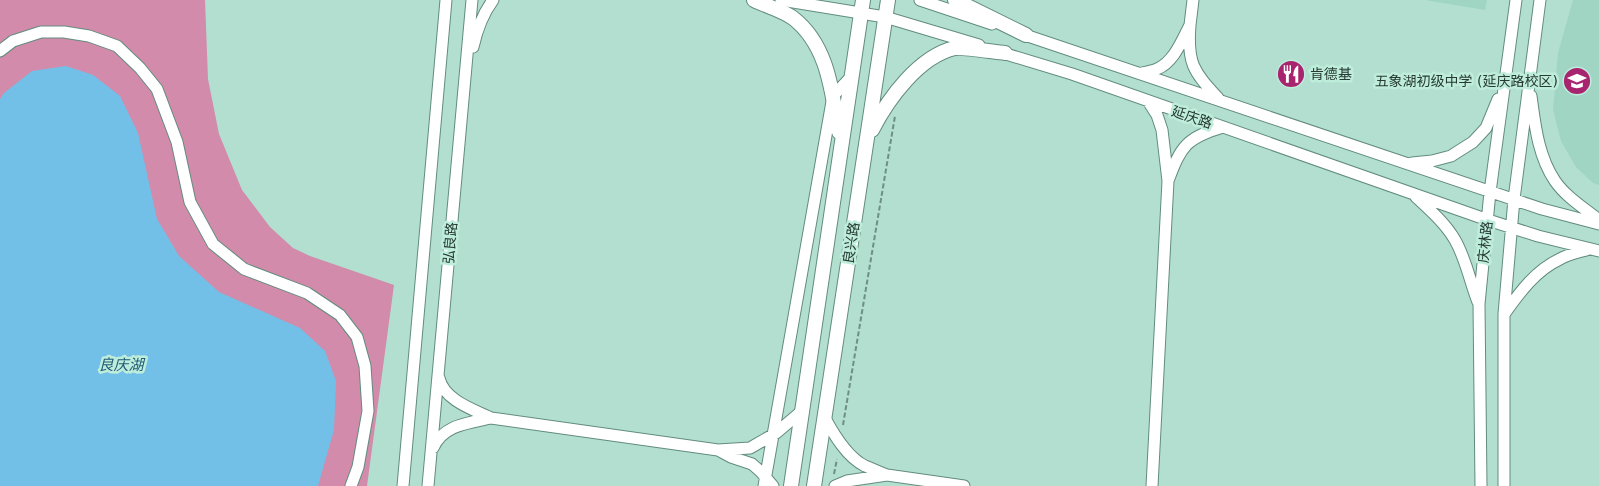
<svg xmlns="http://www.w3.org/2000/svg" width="1599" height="486" font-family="'DejaVu Sans','Noto Sans SC',sans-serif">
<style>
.built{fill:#9fd5c2}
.green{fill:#d28baa}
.water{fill:#72c0e8}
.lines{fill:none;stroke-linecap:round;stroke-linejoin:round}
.minor-casing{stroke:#628c7e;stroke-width:13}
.major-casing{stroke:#628c7e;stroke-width:16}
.path{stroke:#6e8f84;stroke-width:2;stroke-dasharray:5 2.5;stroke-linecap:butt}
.minor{stroke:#fff;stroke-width:11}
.major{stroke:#fff;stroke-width:14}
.labels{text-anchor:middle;stroke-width:5;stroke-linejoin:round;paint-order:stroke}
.poi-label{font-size:14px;fill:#273a34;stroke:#bfeddc;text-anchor:start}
.street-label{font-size:14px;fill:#273a34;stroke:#bfeddc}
.water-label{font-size:15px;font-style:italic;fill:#1f5b77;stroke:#bfeddc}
</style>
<rect width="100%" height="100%" fill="#b2dfcf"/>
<path class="built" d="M1425,0h62l-2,10z
M1573,0h26v185l-6,-2 -17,-16 -15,-26 -8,-31 5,-57z"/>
<path class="green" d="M0,0h205l3,79 11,55 23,56 28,37 23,21 17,8 84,29 -27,201h-367z"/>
<path class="water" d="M66,66l27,9 27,21 18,37 19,86 22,37 40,36 81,36 25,23 11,30 -2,49 -16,56h-318v-387l4,-6 28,-22z"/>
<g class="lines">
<defs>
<path id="minor" d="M781,0l104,17 94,28
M920,0l72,24
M1190,25l3,-25
M1019,33l523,176 57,15
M473,47c4,-18 9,-32 20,-47
M0,51l13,-10 28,-9h23l25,4 28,10 23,22 17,21 20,53 13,60 23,42 31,25 63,24 33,22 17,22 8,29 3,45 -10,56 -7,19
M996,51l76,23 416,146 50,16 61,15
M1142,73c5,-1 10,-2 15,-4 17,-7 25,-29 33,-44 -3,38 3,46 28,73
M1531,96c4,29 7,60 24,85 11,16 29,27 44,39
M1148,101l9,14 5,15 6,51c13,-35 18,-43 55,-54
M1412,163l20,-2 19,-5 22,-14 13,-14 12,-29
M1416,197c14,13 29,26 39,43 11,19 15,42 23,62
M1505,313c15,-21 31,-43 55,-54 9,-5 20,-7 29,-10
M491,418l227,32
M825,418c9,17 22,39 40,48 7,3 15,6 22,9l-40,6 -12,5
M433,448c10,-23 35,-25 58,-30 -19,-9 -47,-18 -52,-40
M887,475l77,11
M403,486l43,-486
M428,486l44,-486
M764,486l69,-390 18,-19
M773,486l-12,-14 -9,-8 -21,-7 -13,-7 32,-2 26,-15 26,-22
M1152,486l16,-305
M1481,486l-2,-182 11,-112 26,-192
M1504,486v-172l10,-115 26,-199"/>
<path id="major" d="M754,0c12,6 28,10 39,18 35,27 39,74 46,114
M955,0l71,35
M872,130c16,-31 47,-74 83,-82 9,-1 39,4 50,5
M791,486l72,-486
M814,486l74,-486"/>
</defs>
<use href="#minor" class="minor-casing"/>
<use href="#major" class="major-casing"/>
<path class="path" d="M843,425l52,-309
M834,474l3,-15"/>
<use href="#minor" class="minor"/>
<use href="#major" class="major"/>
</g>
<defs>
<symbol id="restaurant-disc" viewBox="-11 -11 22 22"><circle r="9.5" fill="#a8246e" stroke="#bfeddc"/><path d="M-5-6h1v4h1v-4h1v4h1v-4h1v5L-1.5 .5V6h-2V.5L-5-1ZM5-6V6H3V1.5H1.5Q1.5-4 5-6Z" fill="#fff"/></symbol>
<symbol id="school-disc" viewBox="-11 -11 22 22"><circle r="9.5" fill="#a8246e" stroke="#bfeddc"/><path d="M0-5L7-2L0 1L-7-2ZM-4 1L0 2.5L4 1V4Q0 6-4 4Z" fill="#fff"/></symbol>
</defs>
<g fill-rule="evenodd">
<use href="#restaurant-disc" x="1275" y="58" width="32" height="32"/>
<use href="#school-disc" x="1561" y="65" width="32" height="32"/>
</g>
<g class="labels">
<g class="poi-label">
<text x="1310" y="79">肯德基</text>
<text x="1558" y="86" text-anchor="end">五象湖初级中学 (延庆路校区)</text>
</g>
<g class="street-label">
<text transform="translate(1192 117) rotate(19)" y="5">延庆路</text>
<text transform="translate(1485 242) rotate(-84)" y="5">庆林路</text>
<text transform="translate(450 243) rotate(-85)" y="5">弘良路</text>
<text transform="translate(851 243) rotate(-81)" y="5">良兴路</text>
</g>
<g class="water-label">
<text x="121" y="370">良庆湖</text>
</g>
</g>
</svg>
